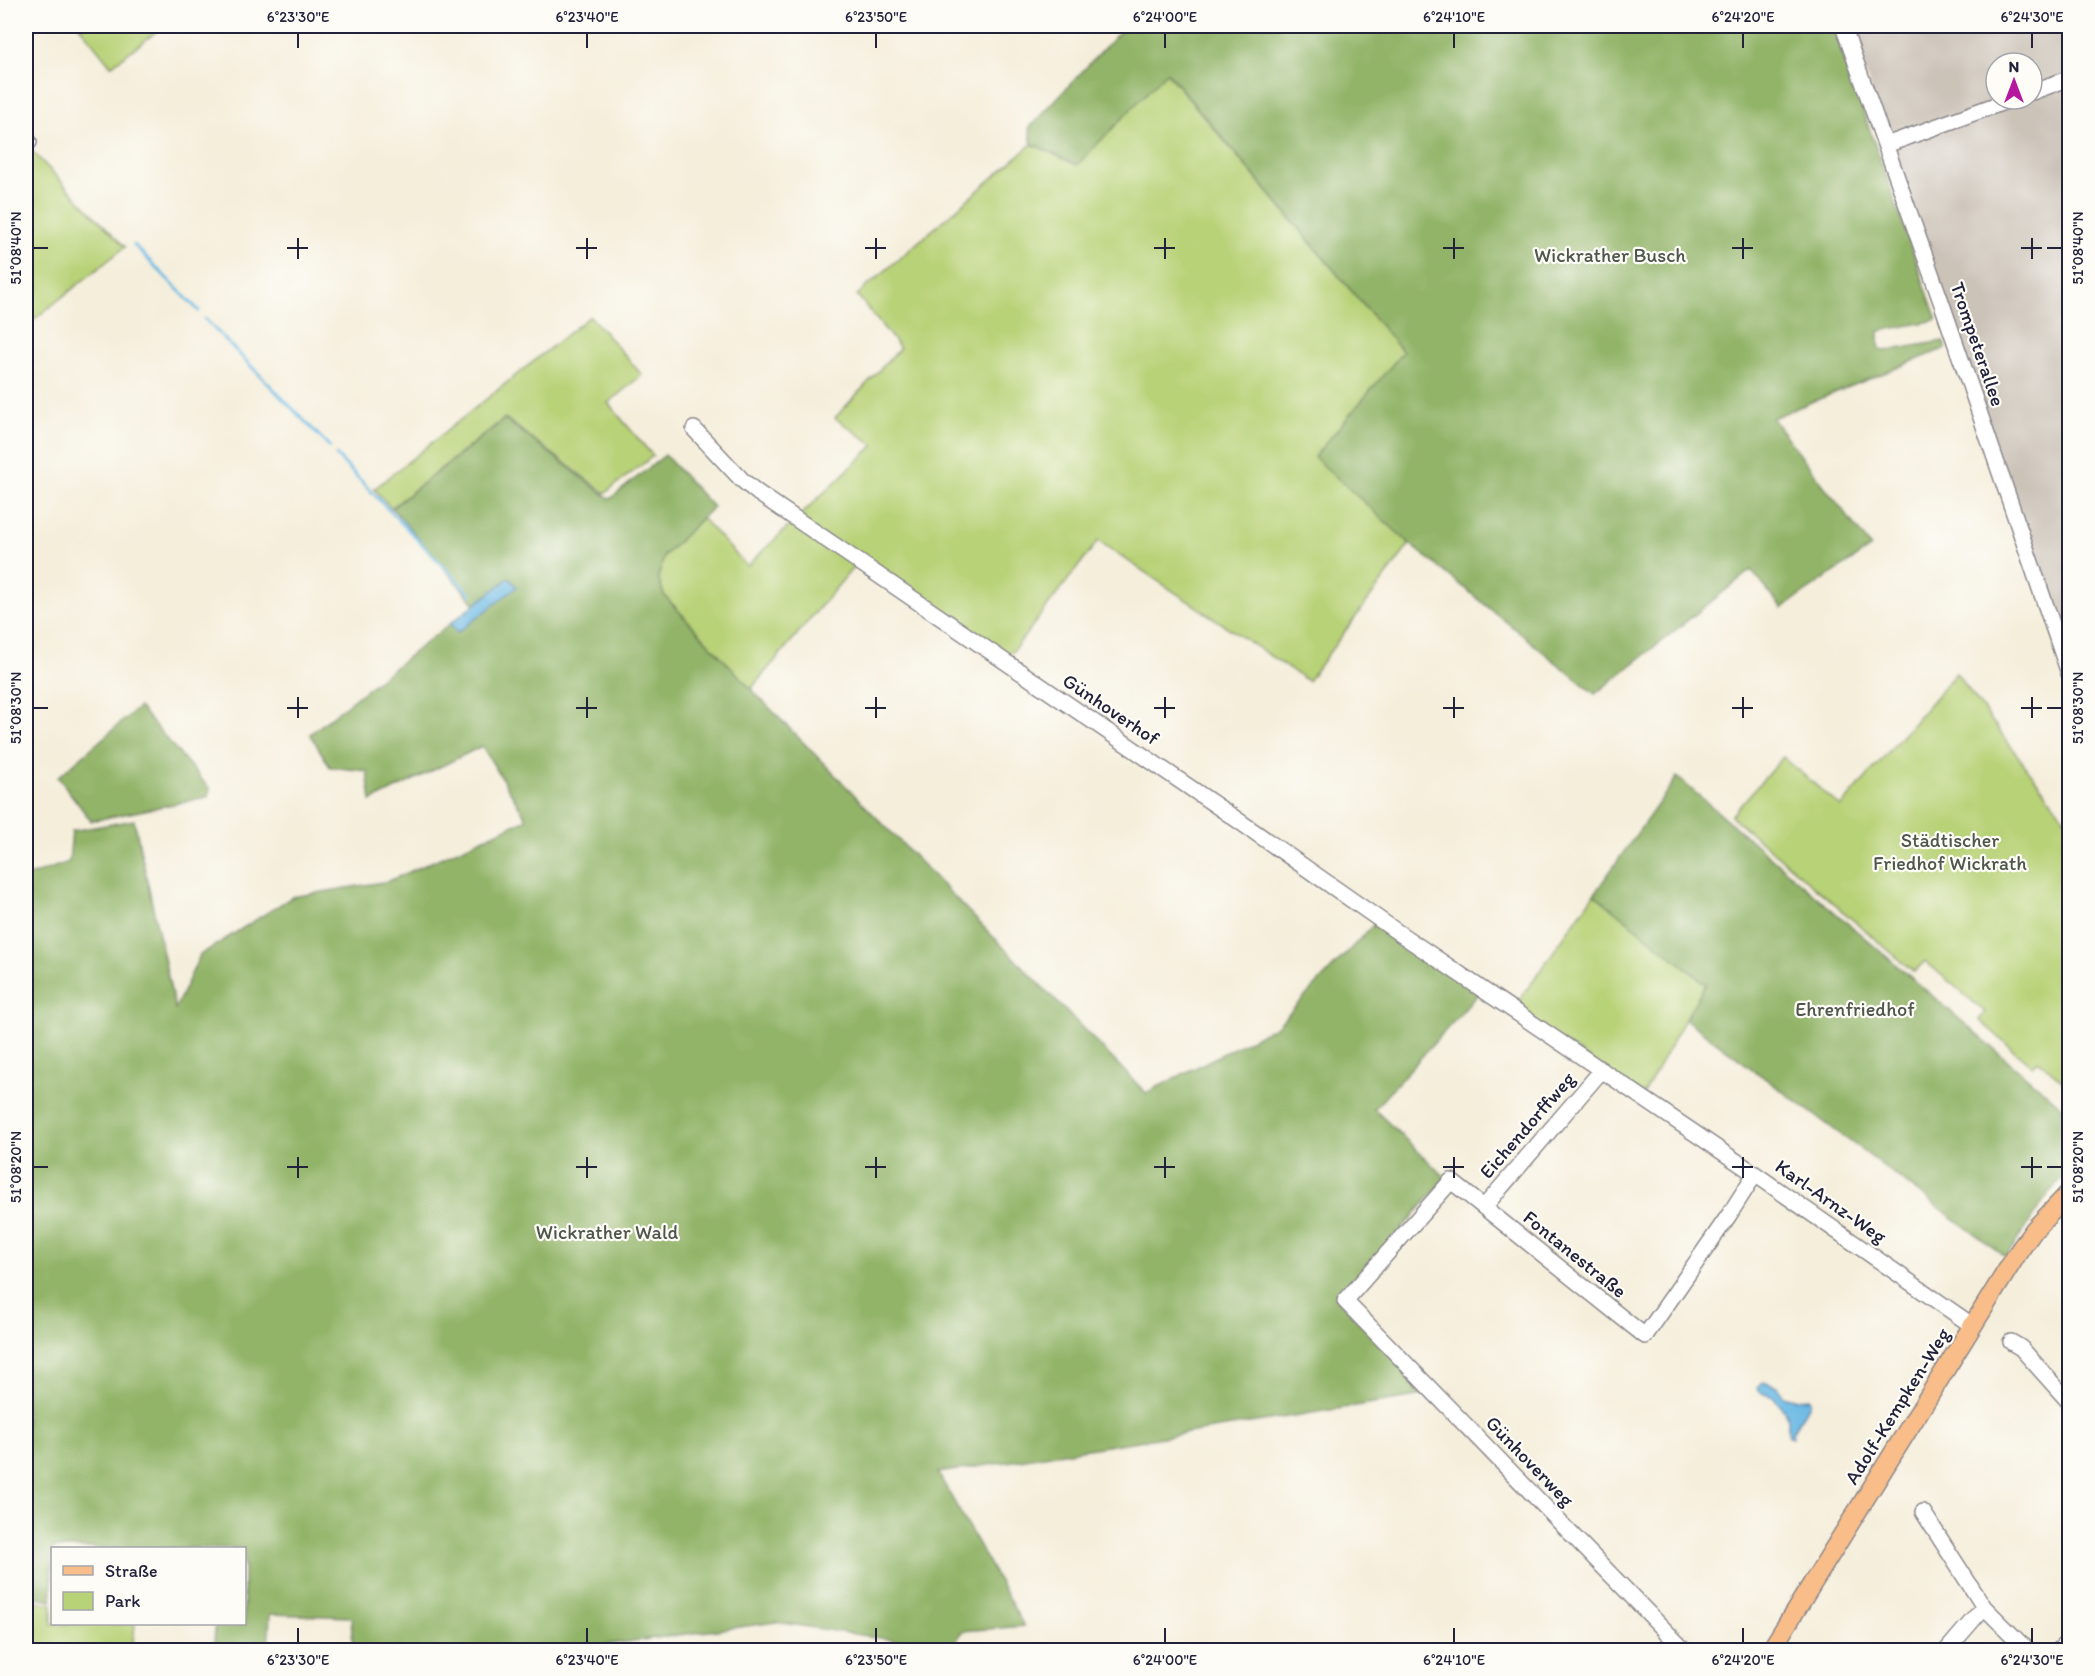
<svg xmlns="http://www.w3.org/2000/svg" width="2095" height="1676" font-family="Itim,sans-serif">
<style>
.industrial{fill:#cbc2b8;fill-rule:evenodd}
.green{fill:#b8d277;stroke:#6d7a59;stroke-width:1.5}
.forest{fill:#92b468;stroke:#5a6b52;stroke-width:1.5}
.water{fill:#6ab9e4;stroke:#466e90;stroke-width:1.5}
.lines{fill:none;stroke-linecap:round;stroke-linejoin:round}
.stream{stroke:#6ab9e4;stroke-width:3}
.minor-casing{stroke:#8c888b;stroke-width:18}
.major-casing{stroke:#8c888b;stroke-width:21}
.minor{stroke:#fff;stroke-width:15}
.major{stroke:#f8bd89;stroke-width:18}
.ticks{fill:none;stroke:#22223b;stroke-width:2}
.labels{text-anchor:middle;stroke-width:4.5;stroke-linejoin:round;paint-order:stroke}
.park-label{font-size:20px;fill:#4f574d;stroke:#fdfcf7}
.street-label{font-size:20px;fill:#22223b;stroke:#fdfcf7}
.neatline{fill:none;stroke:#22223b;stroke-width:2}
.ticks-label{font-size:15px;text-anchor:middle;fill:#22223b}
</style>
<rect width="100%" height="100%" fill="#fdfcf7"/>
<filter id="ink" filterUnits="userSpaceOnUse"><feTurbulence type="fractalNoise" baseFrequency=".0167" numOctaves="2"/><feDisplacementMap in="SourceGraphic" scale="12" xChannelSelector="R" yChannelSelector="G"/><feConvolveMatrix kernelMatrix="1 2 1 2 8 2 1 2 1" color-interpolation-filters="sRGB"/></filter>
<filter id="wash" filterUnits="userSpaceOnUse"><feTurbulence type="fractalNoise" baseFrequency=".008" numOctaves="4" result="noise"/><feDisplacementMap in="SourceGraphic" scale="24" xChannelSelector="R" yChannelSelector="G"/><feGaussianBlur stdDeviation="1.35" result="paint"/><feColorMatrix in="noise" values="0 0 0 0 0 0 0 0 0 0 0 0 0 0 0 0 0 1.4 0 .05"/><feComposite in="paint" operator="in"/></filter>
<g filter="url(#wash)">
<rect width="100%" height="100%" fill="#f5eedb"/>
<path class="industrial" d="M1849,26h220v636zM1996,63h36v36h-36z"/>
<path class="green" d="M79,26h85l-53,40z
M1166,72l237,280 -88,105 95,87 -102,137 -210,-140 -92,119 -149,-97 -106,126 -87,-94 -6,-18 6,-21 38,-38 45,48 127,-121 -39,-27 65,-70 -43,-53 175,-151 45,20z
M26,145l99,102 -99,79z
M590,316l52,59 -34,28 45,53 -48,37 -100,-75 -114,90 -17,-19z
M1956,673l113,151v263l-31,-27 -6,6 -53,-46 6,-8 -60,-51 -11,11 -183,-156 52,-59 58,50z
M1594,894l112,90 -21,35 -42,76 -130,-86z
M26,1599l26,5v20h83l-3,26h-103l-3,-2z"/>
<path class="forest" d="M1125,26h708l104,294 -58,11v18l6,2 58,-10 3,7 -174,70 99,129 -89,61 -31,-38 -156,124 -185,-150 -96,-87 89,-105 -236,-280 -90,93 -45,-21 -3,-16z
M505,419l105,80 55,-44 48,52 -49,49 -6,21 6,18 87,94 395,404 131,-67 102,-107 104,70 -109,120 72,69 -107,123 91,93 -492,79 86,153 -62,5 -11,18 -175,-27 -172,23v5h-251l-2,-33 -81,-3 -2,36h-54l1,-26h29v-76h-192v52l-26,-5v-718l43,-15 3,-31 62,-11 41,189 25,-54 92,-58 97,-16 138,-62 -45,-73 -111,55 -4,-30 -37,-4 -20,-33 165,-130 -83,-96z
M139,707l71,82 -2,8 -117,24 -33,-44z
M1677,777l392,336v59c-26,24 -42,56 -63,85l-321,-238 21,-35 -112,-90z"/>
<path class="water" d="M509,578l8,9 -60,46 -7,-9z
M1766,1382l11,4 7,10 10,3 16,-1 1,4 -19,30 1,5 -4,-1c-3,-7 1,-16 -2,-21 -3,-7 -9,-10 -13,-18l-13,-4 -4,-5 4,-5z"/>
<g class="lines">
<path class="stream" d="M134,245l65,66
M205,319l125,128
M336,455l135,140"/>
</g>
</g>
<g filter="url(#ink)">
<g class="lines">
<defs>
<path id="minor" d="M1843,26l100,281 127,369
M2032,92l38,-14
M26,137l3,5
M1886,145l126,-46
M694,429l48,51 16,13 478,326 160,112 359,243 218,152
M1484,1207l118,-137
M2011,1342l10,6 49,55
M1923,1512l61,95 43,43
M1684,1650l-339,-349 106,-120 194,155 84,-121 26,-41
M1947,1650l37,-43
M2059,1650l11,-11"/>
<path id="major" d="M1771,1650l248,-399 15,-21 36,-38"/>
</defs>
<use href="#minor" class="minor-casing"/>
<use href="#major" class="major-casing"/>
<use href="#minor" class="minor"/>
<use href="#major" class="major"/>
</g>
</g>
<path class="ticks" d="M298,33v15M587,33v15M876,33v15M1165,33v15M1454,33v15M1743,33v15M2032,33v15M298,238v21M587,238v21M876,238v21M1165,238v21M1454,238v21M1743,238v21M2032,238v21M33,248h15M287,248h21M576,248h21M865,248h21M1154,248h21M1443,248h21M1732,248h21M2021,248h21M2047,248h15M298,697v21M587,697v21M876,697v21M1165,697v21M1454,697v21M1743,697v21M2032,697v21M33,708h15M287,708h21M576,708h21M865,708h21M1154,708h21M1443,708h21M1732,708h21M2021,708h21M2047,708h15M298,1157v21M587,1157v21M876,1157v21M1165,1157v21M1454,1157v21M1743,1157v21M2032,1157v21M33,1167h15M287,1167h21M576,1167h21M865,1167h21M1154,1167h21M1443,1167h21M1732,1167h21M2021,1167h21M2047,1167h15M298,1628v15M587,1628v15M876,1628v15M1165,1628v15M1454,1628v15M1743,1628v15M2032,1628v15"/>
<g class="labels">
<g class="park-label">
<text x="1610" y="262">Wickrather Busch</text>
<text x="1950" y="847">Städtischer<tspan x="1950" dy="23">Friedhof Wickrath</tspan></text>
<text x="1855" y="1016">Ehrenfriedhof</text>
<text x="607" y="1239">Wickrather Wald</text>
</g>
<g class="street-label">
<text transform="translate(1978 344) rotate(71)" y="7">Trompeterallee</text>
<text transform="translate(1111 709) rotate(34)" y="7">Günhoverhof</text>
<text transform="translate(1527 1125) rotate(-49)" y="7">Eichendorffweg</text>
<text transform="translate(1831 1201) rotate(35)" y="7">Karl-Arnz-Weg</text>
<text transform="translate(1575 1254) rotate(39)" y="7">Fontanestraße</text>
<text transform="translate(1897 1406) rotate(-58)" y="7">Adolf-Kempken-Weg</text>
<text transform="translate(1530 1461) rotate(46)" y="7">Günhoverweg</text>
</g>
</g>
<rect width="2095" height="1676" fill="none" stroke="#fdfcf7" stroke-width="66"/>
<rect x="51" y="1547" width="195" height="78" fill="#fdfcf7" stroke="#a5a5ac" stroke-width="1.5"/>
<rect x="63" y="1566" width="30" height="9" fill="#f8bd89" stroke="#a5a5ac" stroke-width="1.5"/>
<text x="105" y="1577" font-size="18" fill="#22223b">Straße</text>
<rect x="63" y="1592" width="30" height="18" fill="#b8d277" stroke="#a5a5ac" stroke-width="1.5"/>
<text x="105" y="1607" font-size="18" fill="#22223b">Park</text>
<g transform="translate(2014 81)"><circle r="28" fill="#fdfcf7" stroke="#a5a5ac" stroke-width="1.5"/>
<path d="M0-4.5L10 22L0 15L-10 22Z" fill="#b5179e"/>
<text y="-9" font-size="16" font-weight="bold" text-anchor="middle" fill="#22223b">N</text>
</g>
<rect x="33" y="33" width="2029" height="1610" class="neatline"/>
<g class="ticks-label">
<text x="298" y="22">6°23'30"E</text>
<text x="587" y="22">6°23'40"E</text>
<text x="876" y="22">6°23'50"E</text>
<text x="1165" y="22">6°24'00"E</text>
<text x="1454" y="22">6°24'10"E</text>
<text x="1743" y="22">6°24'20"E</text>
<text x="2032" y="22">6°24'30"E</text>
<text transform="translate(16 248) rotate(-90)" y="5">51°08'40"N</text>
<text transform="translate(2078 248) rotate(-90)" y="5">51°08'40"N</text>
<text transform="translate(16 708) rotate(-90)" y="5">51°08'30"N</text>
<text transform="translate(2078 708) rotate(-90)" y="5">51°08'30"N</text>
<text transform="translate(16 1167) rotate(-90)" y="5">51°08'20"N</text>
<text transform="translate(2078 1167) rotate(-90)" y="5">51°08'20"N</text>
<text x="298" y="1665">6°23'30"E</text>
<text x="587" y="1665">6°23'40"E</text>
<text x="876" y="1665">6°23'50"E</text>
<text x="1165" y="1665">6°24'00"E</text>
<text x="1454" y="1665">6°24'10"E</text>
<text x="1743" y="1665">6°24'20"E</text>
<text x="2032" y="1665">6°24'30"E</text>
</g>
</svg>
